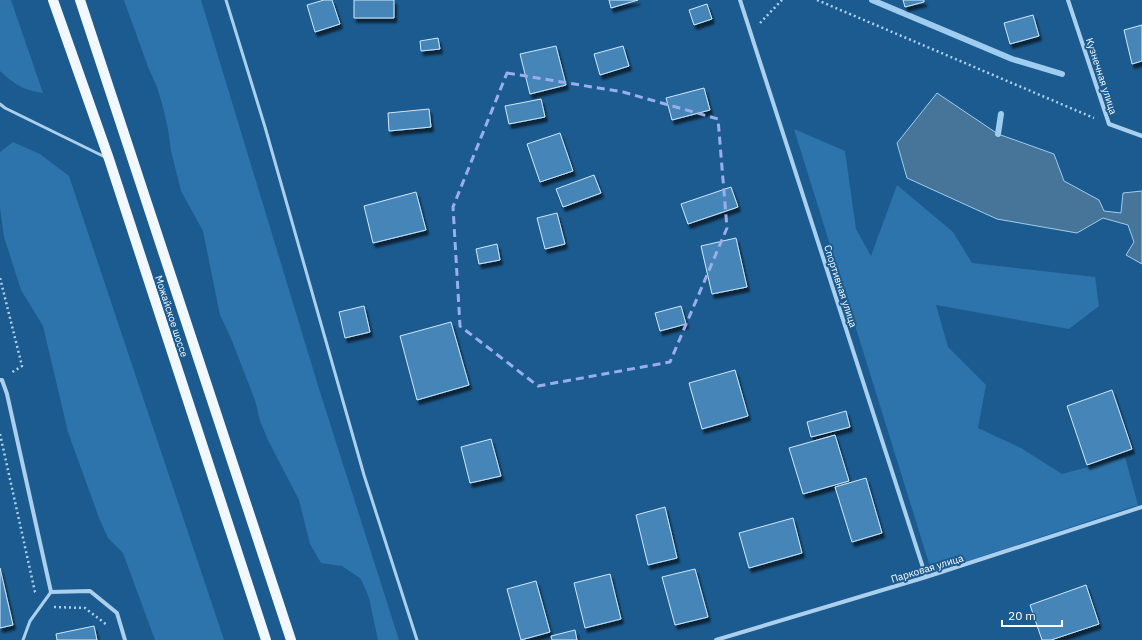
<svg xmlns="http://www.w3.org/2000/svg" width="1142" height="640" font-family="'IBM Plex Sans',sans-serif">
<style>
.green{fill:#2c74ab}
.water{fill:#477499;stroke:#9ecdf0}
.lines{fill:none;stroke-linecap:round;stroke-linejoin:round}
.stream{stroke:#9ecdf0;stroke-width:6}
.building{fill:#4485b7;stroke:#d0e8fa;filter:url(#shadow)}
.path{stroke:#aad0ee;stroke-width:2.5;stroke-dasharray:2 3;stroke-linecap:butt}
.lane{stroke:#aad0ee;stroke-width:3}
.street{stroke:#aad0ee;stroke-width:4}
.primary{stroke:#f1f8ff;stroke-width:10}
.marked{fill:none;stroke:#99afed;stroke-width:3;stroke-dasharray:8 5;stroke-linejoin:round}
.labels{text-anchor:middle;stroke-width:4;stroke-linejoin:round;paint-order:stroke}
.street-label{font-size:10px;fill:#fff;stroke:#1c5b8f}
</style>
<defs>
<filter id="shadow"><feDropShadow dx="2.5" dy="4.5" stdDeviation="1" flood-color="#0009"/></filter>
</defs>
<rect width="100%" height="100%" fill="#1c5b8f"/>
<path class="green" d="M0,0h11l32,93c-20,-3 -29,-9 -43,-22z
M124,0h77l119,392 79,248h-21l-9,-42 -8,-19 -19,-13 -21,-3 -11,-19 -11,-44 -31,-60 -8,-19 -5,-21 -25,-64 -10,-21 -17,-84 -22,-40 -10,-40 -3,-22 -5,-22 -6,-20 -9,-20z
M794,129l51,22 11,78 15,27 26,-71 56,47 19,31 123,14 4,29 -30,23 -133,-24 12,42 38,38 -8,43 43,20 41,26 63,-17 13,48 -206,68z
M13,142l27,12 29,22 155,464h-69l-32,-87 -15,-15 -9,-20 -31,-86 -25,-106 -22,-36 -17,-53 -4,-29v-56z"/>
<path class="water" d="M937,93l61,41 56,20 10,27 35,19 5,11 17,2 2,-20 19,-2v73l-16,-9 8,-13 -6,-17 -25,-7 -26,15 -80,-14 -90,-41 -10,-35z"/>
<g class="lines">
<path class="stream" d="M872,0l140,59 50,15
M998,134l3,-20"/>
</g>
<path class="building" d="M324,0h8l8,24 -25,8 -8,-27z
M354,0h40v18h-40z
M609,0h29l-27,8z
M903,0h21v2l-19,5z
M707,4l5,15 -18,6 -5,-15z
M1033,15l6,21 -29,8 -6,-21z
M1142,25v36l-10,3 -8,-34z
M438,38l2,11 -19,2 -1,-10z
M556,46l10,39 -36,9 -10,-40z
M623,46l6,20 -29,9 -6,-21z
M704,88l6,22 -38,10 -6,-22z
M541,99l4,18 -36,7 -4,-18z
M429,109l2,18 -42,4 -1,-18z
M560,133l13,38 -33,11 -13,-38z
M594,175l7,18 -38,14 -7,-18z
M731,187l7,20 -50,17 -7,-20z
M416,192l10,38 -53,13 -9,-37z
M557,213l8,31 -20,5 -8,-31z
M736,238l11,49 -35,7 -11,-48z
M497,244l3,16 -21,4 -3,-15z
M364,306l6,26 -25,6 -6,-26z
M681,306l5,18 -26,7 -5,-18z
M451,322l18,63 -52,15 -17,-64z
M735,370l13,46 -46,13 -13,-46z
M1112,390l20,59 -45,16 -20,-59z
M846,411l4,16 -39,10 -4,-15z
M835,435l14,46 -46,13 -14,-46z
M491,439l10,37 -31,7 -9,-36z
M866,478l16,55 -30,9 -17,-55z
M665,507l12,51 -29,7 -12,-50z
M793,518l9,35 -53,15 -10,-35z
M0,568l13,57 -13,3z
M695,569l13,48 -33,8 -13,-48z
M610,574l11,45 -36,9 -11,-45z
M536,581l14,51 -29,8 -14,-51z
M1086,585l13,39 -48,16h-9l-12,-35z
M94,626l3,14h-40l-1,-6z
M575,630l2,10h-25l-1,-4z"/>
<g class="lines">
<path class="path" d="M817,0l277,118
M760,23l22,-23
M0,278l22,88 -11,7
M0,434l35,158 1,1
M54,607l31,1 22,17"/>
<path class="lane" d="M226,0l39,127 99,348 53,165
M0,104l5,4 100,49
M23,640l7,-19 21,-29"/>
<path class="street" d="M740,0l186,577
M1068,0l41,124 33,12
M0,380h2l5,14 44,198 39,-1 27,22 8,27
M716,640l210,-63 216,-70"/>
<path class="primary" d="M53,0l56,159 157,481
M80,0l211,640"/>
</g>
<path class="marked" d="M507,73l116,19 95,27 9,109 -57,134 -132,24 -78,-60 -7,-119z"/>
<g class="labels">
<g class="street-label">
<text transform="translate(1102 76) rotate(72)" y="4">Кузнечная улица</text>
<text transform="translate(841 286) rotate(72)" y="4">Спортивная улица</text>
<text transform="translate(172 316) rotate(72)" y="4">Можайское шоссе</text>
<text transform="translate(927 568) rotate(-17)" y="4">Парковая улица</text>
</g>
</g>
<path d="M1002 620v6h60v-6" fill="none" stroke="#ffffff" stroke-width="2"/>
<text x="1008" y="620" font-size="12" fill="#ffffff" stroke="#1c5b8f" stroke-width="3" paint-order="stroke">20 m</text>
</svg>
